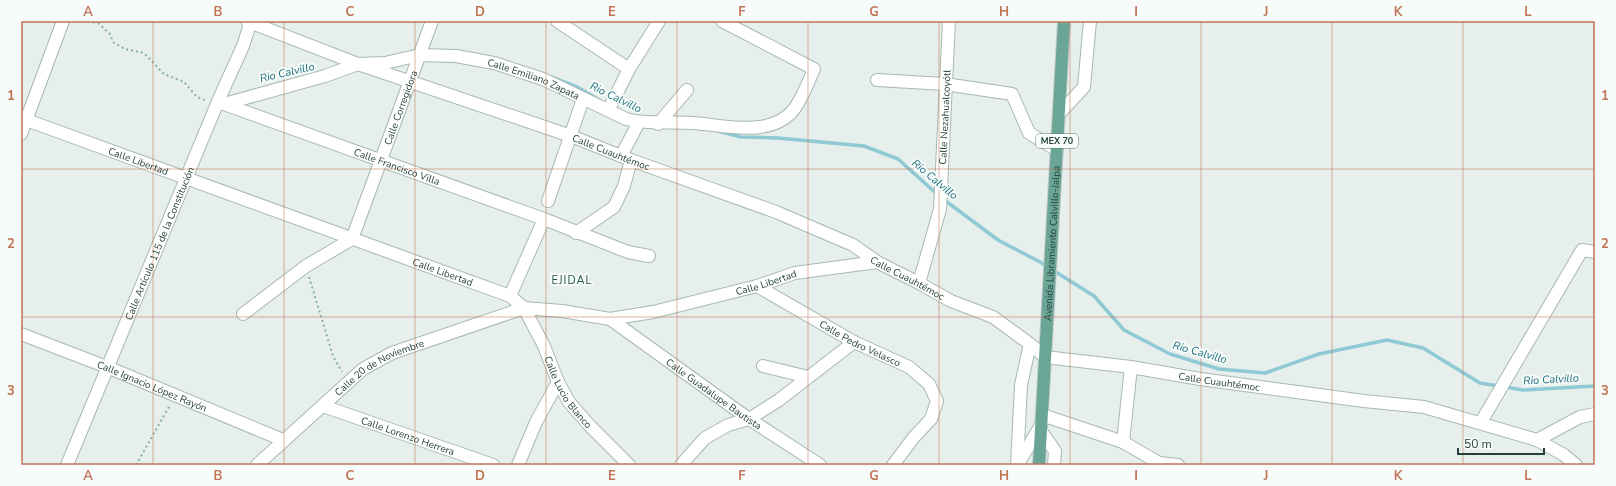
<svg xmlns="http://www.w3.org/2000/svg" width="1616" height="486" font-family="'Nunito Sans',sans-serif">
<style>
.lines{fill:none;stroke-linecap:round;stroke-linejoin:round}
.stream{stroke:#8ec9d4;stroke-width:3.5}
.minor-casing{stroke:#a8b8b2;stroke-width:14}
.major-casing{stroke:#c2cac8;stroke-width:14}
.path{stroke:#86b3a5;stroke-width:2;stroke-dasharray:2 3;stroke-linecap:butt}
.minor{stroke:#fff;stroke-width:12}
.major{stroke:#6aa596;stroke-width:12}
.grid{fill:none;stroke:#c07456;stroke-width:1;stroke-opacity:0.55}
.labels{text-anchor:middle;stroke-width:4;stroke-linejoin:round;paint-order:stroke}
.shield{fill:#f7fbf9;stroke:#637a73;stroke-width:1}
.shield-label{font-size:9px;font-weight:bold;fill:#24423a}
.street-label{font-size:10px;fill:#24423a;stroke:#f7fbf9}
.water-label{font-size:11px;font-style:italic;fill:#1c6f80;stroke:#f7fbf9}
.neighbourhood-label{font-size:11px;letter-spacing:1px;fill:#1f5548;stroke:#f7fbf9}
.neatline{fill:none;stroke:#c07456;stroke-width:1.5}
.grid-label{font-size:13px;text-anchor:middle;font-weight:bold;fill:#c07456}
</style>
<rect width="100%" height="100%" fill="#e6efeb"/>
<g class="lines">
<path class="stream" d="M551,77l26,10 24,14
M718,131l23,6 37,1 86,8 34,13 40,36
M943,199l55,41 42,22 54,34 30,34 46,24 49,15 46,4 54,-19 68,-14 36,8 57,35 18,3
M1505,387l18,3 72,-4"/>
<defs>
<g id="minor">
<path id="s1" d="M247,21l111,43 213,72 60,24 145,52 77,33 24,17 42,21 32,18 42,16 37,27 15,13 86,10 69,12 164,22 60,6 113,33 27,15 12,10"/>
<path d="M557,21l72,48"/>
<path d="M877,80l68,4 67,10 17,39 28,17"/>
<path id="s2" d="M221,103l323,116 84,33 21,4"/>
<path id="s3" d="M224,104l101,-28 33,-12 27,-1 35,-8 36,1 38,7 49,16 83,40c23,6 44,2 67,4 32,2 79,16 102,-15 8,-12 13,-25 19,-39l-92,-48"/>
<path d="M609,109l20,-40 30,-48"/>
<path d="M1059,114l25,-27 6,-66"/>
<path id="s4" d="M21,118l489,178 14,12 38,3 48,8 43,-7 104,-26 38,-13 82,-11"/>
<path d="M658,124l29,-34"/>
<path d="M21,134l42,-113"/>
<path d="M621,156l18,-34"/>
<path d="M548,201l35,-102"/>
<path d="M576,233l38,-26 10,-21 7,-26"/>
<path id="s5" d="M352,239l80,-218"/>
<path id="s6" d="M919,283l21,-74 9,-188"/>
<path id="s7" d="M757,286l97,56 55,25 20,17 8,17 -6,18 -17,18 -21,28"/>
<path d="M510,296l34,-77"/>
<path d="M243,314l63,-48 46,-27"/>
<path id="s8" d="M610,319l139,100 71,46"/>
<path id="s9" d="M21,334l86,33 176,73"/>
<path d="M763,366l45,11"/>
<path id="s10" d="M323,406l170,59"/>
<path d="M1042,415l81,27 36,21 19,2"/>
<path d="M1481,422l101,-172 13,2"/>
<path d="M1041,431l14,20 -1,14"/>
<path d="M1537,440l43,-23 15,-3"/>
<path d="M1123,442l8,-75"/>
<path d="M1018,464l23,-39"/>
<path id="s11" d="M67,465l152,-366 24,-53 8,-25"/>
<path id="s12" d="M257,465l106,-96 29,-16 132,-45 20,38 14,36 11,20 20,23 40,40"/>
<path d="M518,465l18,-43 22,-40"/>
<path d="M681,465l24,-27 23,-13 21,-6 30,-19 75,-58"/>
<path d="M1017,465l4,-80 9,-41"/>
</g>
<g id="major">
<path id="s13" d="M1039,465l25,-444"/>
</g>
</defs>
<use href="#minor" class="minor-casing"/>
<use href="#major" class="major-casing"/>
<path class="path" d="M83,21l15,2 12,11 3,8 12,7 19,4 20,21 20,8 13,15 10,4
M309,277l24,79 9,16
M136,465l34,-60"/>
<use href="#minor" class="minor"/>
<use href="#major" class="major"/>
</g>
<path class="grid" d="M153,21v444M284,21v444M415,21v444M546,21v444M677,21v444M808,21v444M939,21v444M1070,21v444M1201,21v444M1332,21v444M1463,21v444M21,169h1574M21,317h1574"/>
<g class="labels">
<rect class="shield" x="1036" y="134" width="42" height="14" rx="3"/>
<g class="shield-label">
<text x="1057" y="144">MEX 70</text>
</g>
<g class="street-label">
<text dy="4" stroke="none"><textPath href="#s3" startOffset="320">Calle Emiliano Zapata</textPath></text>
<text dy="4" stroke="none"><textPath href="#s5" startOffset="140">Calle Corregidora</textPath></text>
<text dy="4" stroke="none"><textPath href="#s6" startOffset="169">Calle Nezahualcoyótl</textPath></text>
<text dy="4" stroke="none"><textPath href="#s1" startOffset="387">Calle Cuauhtémoc</textPath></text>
<text dy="4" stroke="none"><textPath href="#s4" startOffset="125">Calle Libertad</textPath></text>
<text dy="4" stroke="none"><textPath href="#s2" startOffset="187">Calle Francisco Villa</textPath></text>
<text dy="4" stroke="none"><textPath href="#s11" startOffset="240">Calle Artículo 115 de la Constitución</textPath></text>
<text dy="4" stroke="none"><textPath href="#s13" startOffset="222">Avenida Libramiento Calvillo-Jalpa</textPath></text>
<text dy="4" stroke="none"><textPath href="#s4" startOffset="449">Calle Libertad</textPath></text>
<text dy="4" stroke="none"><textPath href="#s1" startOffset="710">Calle Cuauhtémoc</textPath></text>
<text dy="4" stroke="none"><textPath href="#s4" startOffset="786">Calle Libertad</textPath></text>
<text dy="4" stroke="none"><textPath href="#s7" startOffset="118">Calle Pedro Velasco</textPath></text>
<text dy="4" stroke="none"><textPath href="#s12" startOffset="158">Calle 20 de Noviembre</textPath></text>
<text dy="4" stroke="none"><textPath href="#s1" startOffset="1046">Calle Cuauhtémoc</textPath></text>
<text dy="4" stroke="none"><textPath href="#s9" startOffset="141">Calle Ignacio López Rayón</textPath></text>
<text dy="4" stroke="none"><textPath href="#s12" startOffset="411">Calle Lucio Blanco</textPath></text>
<text dy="4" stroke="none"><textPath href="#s8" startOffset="128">Calle Guadalupe Bautista</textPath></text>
<text dy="4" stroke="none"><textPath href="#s10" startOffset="90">Calle Lorenzo Herrera</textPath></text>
</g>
<g class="water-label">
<text transform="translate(287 72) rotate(-13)" y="4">Rio Calvillo</text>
<text transform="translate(616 97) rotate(26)" y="4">Rio Calvillo</text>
<text transform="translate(935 179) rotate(40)" y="4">Rio Calvillo</text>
<text transform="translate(1200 352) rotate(16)" y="4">Rio Calvillo</text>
<text transform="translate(1551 379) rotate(-3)" y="4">Rio Calvillo</text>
</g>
<g class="neighbourhood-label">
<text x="572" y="284">EJIDAL</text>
</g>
</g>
<rect width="1616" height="486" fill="none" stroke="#f7fbf9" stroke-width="44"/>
<path d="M1458 448v6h86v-6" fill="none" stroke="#24423a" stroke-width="2"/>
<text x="1464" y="448" font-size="12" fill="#24423a" stroke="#f7fbf9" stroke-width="3" paint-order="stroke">50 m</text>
<rect x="22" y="22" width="1572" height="442" class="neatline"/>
<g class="grid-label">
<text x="88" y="16">A</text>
<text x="218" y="16">B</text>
<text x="350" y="16">C</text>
<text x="480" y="16">D</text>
<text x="612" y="16">E</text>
<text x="742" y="16">F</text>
<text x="874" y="16">G</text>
<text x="1004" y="16">H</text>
<text x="1136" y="16">I</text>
<text x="1266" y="16">J</text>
<text x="1398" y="16">K</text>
<text x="1528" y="16">L</text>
<text x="11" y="100">1</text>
<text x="1605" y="100">1</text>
<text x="11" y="248">2</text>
<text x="1605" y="248">2</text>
<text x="11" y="395">3</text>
<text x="1605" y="395">3</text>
<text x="88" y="480">A</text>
<text x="218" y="480">B</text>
<text x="350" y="480">C</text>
<text x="480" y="480">D</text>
<text x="612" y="480">E</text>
<text x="742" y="480">F</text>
<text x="874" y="480">G</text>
<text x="1004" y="480">H</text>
<text x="1136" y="480">I</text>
<text x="1266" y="480">J</text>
<text x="1398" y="480">K</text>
<text x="1528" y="480">L</text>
</g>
</svg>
